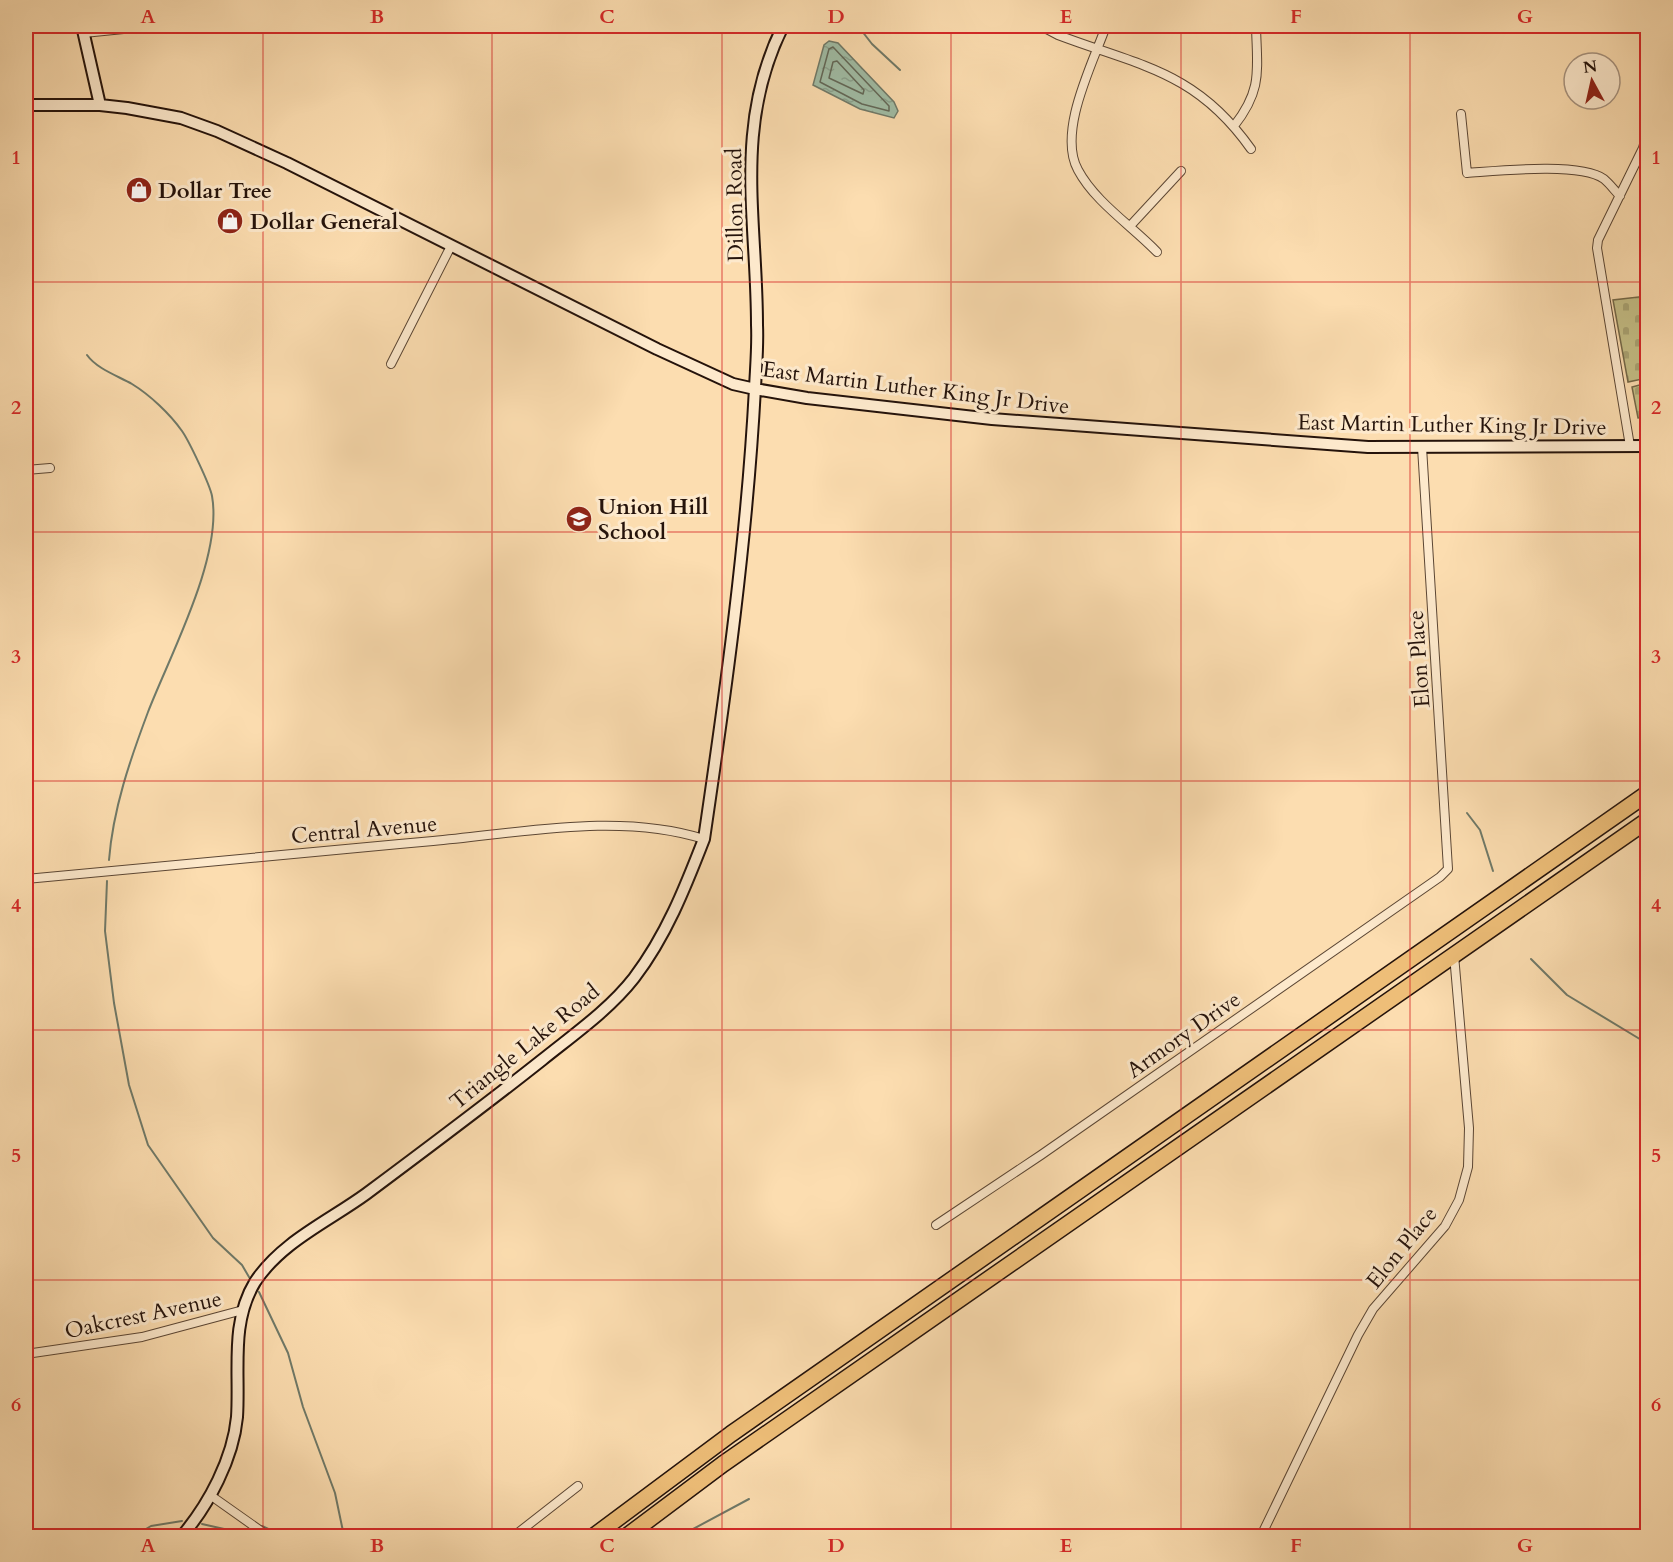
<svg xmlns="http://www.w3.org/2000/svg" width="1673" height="1562" font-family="Cardo,serif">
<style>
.cemetery{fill:url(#cemetery-stones);stroke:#756949;stroke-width:1.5}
.water{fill:url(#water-ripples);stroke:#6f7968;stroke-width:1.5}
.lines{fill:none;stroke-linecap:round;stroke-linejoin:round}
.shore{stroke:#626858;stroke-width:1.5}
.stream{stroke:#6f7968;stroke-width:2}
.street-casing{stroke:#5b4634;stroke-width:10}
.secondary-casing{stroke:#25130b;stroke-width:14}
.highway-casing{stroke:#25130b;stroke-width:18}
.street{stroke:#fde9cc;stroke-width:8}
.secondary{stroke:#fde9cc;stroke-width:10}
.highway{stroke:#eebe78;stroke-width:15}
.grid{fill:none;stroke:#d62828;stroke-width:1.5;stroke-opacity:0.55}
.labels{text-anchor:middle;stroke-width:6;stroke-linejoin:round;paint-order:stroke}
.poi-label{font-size:22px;font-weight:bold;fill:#25130b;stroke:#fde9cc;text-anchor:start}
.street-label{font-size:22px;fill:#25130b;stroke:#fde9cc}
.neatline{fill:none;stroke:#d62828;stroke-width:2}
.grid-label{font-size:20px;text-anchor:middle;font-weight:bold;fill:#d62828}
</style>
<defs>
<pattern id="cemetery-stones" width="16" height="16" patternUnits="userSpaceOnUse" patternTransform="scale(1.5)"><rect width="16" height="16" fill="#c5bf87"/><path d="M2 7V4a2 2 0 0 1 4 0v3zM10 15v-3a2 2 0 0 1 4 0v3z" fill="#a9a373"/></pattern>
<pattern id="water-ripples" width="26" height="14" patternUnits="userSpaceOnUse" patternTransform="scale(1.5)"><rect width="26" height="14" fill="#a0bda6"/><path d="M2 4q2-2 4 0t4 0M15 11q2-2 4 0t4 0" fill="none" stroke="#8aa28e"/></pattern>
</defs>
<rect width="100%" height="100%" fill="#fcddb0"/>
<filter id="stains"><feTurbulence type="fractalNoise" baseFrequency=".00333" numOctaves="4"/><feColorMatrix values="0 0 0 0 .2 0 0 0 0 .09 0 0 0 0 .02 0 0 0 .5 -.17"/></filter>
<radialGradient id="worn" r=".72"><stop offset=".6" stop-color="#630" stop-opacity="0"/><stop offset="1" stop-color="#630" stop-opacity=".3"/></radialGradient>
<path class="cemetery" d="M1647,296v82l-19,4 -15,-82z
M1647,383v34l-9,1 -6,-31z"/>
<path class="water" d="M829,41l9,2 56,59 4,9 -4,7 -34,-9 -47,-24 11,-40z"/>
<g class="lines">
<path class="shore" d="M833,47l56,59v5l-27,-7 -42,-22 9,-33z
M837,61l27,29 -1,4 -34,-16 4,-16z"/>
<path class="stream" d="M858,26l14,18 28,26
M87,355c10,14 31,21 45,29 18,11 38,30 50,47 7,10 28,54 30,65 11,61 -42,159 -64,216 -18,48 -35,97 -39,148
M1467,813l13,17 13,41
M107,881l-2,50 9,72 15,82 19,60 65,93 29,27 7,12
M1531,959l36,36 81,49
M259,1292l29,61 15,54 32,86 9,43
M202,1524l40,9
M262,1526l21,10
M134,1536l17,-10 31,-5
M680,1536l69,-37"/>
<defs>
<path id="street" d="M1041,26l17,9c82,31 138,36 193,114
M1106,26c-13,37 -49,106 -28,144 17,32 54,56 79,82
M84,33l69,-7
M1461,114l6,59c30,-2 113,-11 137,6 6,5 11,12 16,17
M1234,126c29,-37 23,-56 22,-100
M1131,225l50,-54
M391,364l60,-118
M1630,446l-33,-198 1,-8 45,-92 5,-17
M26,470l24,-2
M26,879c135,-13 271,-26 407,-38 88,-8 186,-29 271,-2
M936,1225l105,-70 399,-278 8,-8 -26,-422
M26,1354l116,-17 101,-27
M210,1495l58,41
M514,1536l64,-50
M1261,1536l97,-201 15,-26 72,-83 14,-26 9,-33 1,-39 -15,-173"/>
<path id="secondary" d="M82,26l18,79
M26,105h74l27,3 54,10 36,13 70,32 370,186 76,35 22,5 52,9 185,21 376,28 280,-1
M182,1536c27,-32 51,-77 55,-119 3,-46 -7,-94 18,-135 26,-40 74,-61 111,-88 59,-44 118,-88 176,-134 31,-25 67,-50 92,-82 32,-42 51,-90 70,-139 22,-149 43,-300 51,-451 1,-21 3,-42 2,-63 0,-106 -24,-199 26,-299"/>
<path id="highway" d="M594,1536l137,-102 917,-641
M627,1536l96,-72 925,-644"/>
</defs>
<use href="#street" class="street-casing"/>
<use href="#secondary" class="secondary-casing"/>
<use href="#highway" class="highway-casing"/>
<use href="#street" class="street"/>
<use href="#secondary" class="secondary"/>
<use href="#highway" class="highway"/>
</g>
<path class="grid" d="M263,26v1510M492,26v1510M722,26v1510M951,26v1510M1181,26v1510M1410,26v1510M26,282h1622M26,532h1622M26,781h1622M26,1030h1622M26,1280h1622"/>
<defs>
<symbol id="shop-disc" viewBox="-11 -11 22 22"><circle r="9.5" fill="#8f2418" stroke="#fde9cc"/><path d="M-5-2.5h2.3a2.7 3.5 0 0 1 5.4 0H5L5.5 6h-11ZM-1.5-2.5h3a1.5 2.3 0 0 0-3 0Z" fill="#fff"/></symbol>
<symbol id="school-disc" viewBox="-11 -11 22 22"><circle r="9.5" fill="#8f2418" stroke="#fde9cc"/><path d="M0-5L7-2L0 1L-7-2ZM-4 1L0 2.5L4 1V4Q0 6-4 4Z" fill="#fff"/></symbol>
</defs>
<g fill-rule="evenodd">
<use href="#shop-disc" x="124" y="175" width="30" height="30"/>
<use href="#shop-disc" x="215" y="206" width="30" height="30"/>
<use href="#school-disc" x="564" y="504" width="30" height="30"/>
</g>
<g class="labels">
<g class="poi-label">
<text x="158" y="198">Dollar Tree</text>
<text x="250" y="229">Dollar General</text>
<text x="598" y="514">Union Hill<tspan x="598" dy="25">School</tspan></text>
</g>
<g class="street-label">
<text transform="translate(734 205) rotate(-91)" y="8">Dillon Road</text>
<text transform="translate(916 387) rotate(7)" y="8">East Martin Luther King Jr Drive</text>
<text transform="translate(1452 424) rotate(1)" y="8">East Martin Luther King Jr Drive</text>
<text transform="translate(1418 659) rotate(-94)" y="8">Elon Place</text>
<text transform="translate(364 829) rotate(-5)" y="8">Central Avenue</text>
<text transform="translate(1183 1034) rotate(-35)" y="8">Armory Drive</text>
<text transform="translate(524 1046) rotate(-39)" y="8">Triangle Lake Road</text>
<text transform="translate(1401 1247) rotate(-51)" y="8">Elon Place</text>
<text transform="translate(143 1314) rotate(-12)" y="8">Oakcrest Avenue</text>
</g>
</g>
<rect width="1673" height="1562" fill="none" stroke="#fcddb0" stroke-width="66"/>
<g transform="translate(1592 81) rotate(352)"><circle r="28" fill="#fde9cc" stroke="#a7937f" stroke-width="1.5"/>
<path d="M0-4.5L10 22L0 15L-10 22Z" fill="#8f2418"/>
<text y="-9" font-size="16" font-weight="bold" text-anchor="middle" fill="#25130b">N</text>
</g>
<rect x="33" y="33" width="1607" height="1496" class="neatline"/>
<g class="grid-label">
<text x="148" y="23">A</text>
<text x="377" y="23">B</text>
<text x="607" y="23">C</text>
<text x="836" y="23">D</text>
<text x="1066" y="23">E</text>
<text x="1296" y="23">F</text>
<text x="1525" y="23">G</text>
<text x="16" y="164">1</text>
<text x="1656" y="164">1</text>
<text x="16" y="414">2</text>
<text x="1656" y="414">2</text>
<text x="16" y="663">3</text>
<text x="1656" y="663">3</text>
<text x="16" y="912">4</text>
<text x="1656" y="912">4</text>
<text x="16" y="1162">5</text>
<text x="1656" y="1162">5</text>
<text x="16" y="1411">6</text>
<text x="1656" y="1411">6</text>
<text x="148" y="1552">A</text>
<text x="377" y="1552">B</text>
<text x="607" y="1552">C</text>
<text x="836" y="1552">D</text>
<text x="1066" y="1552">E</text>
<text x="1296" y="1552">F</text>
<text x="1525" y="1552">G</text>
</g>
<rect width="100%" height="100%" filter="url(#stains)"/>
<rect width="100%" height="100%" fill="url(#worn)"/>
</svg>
